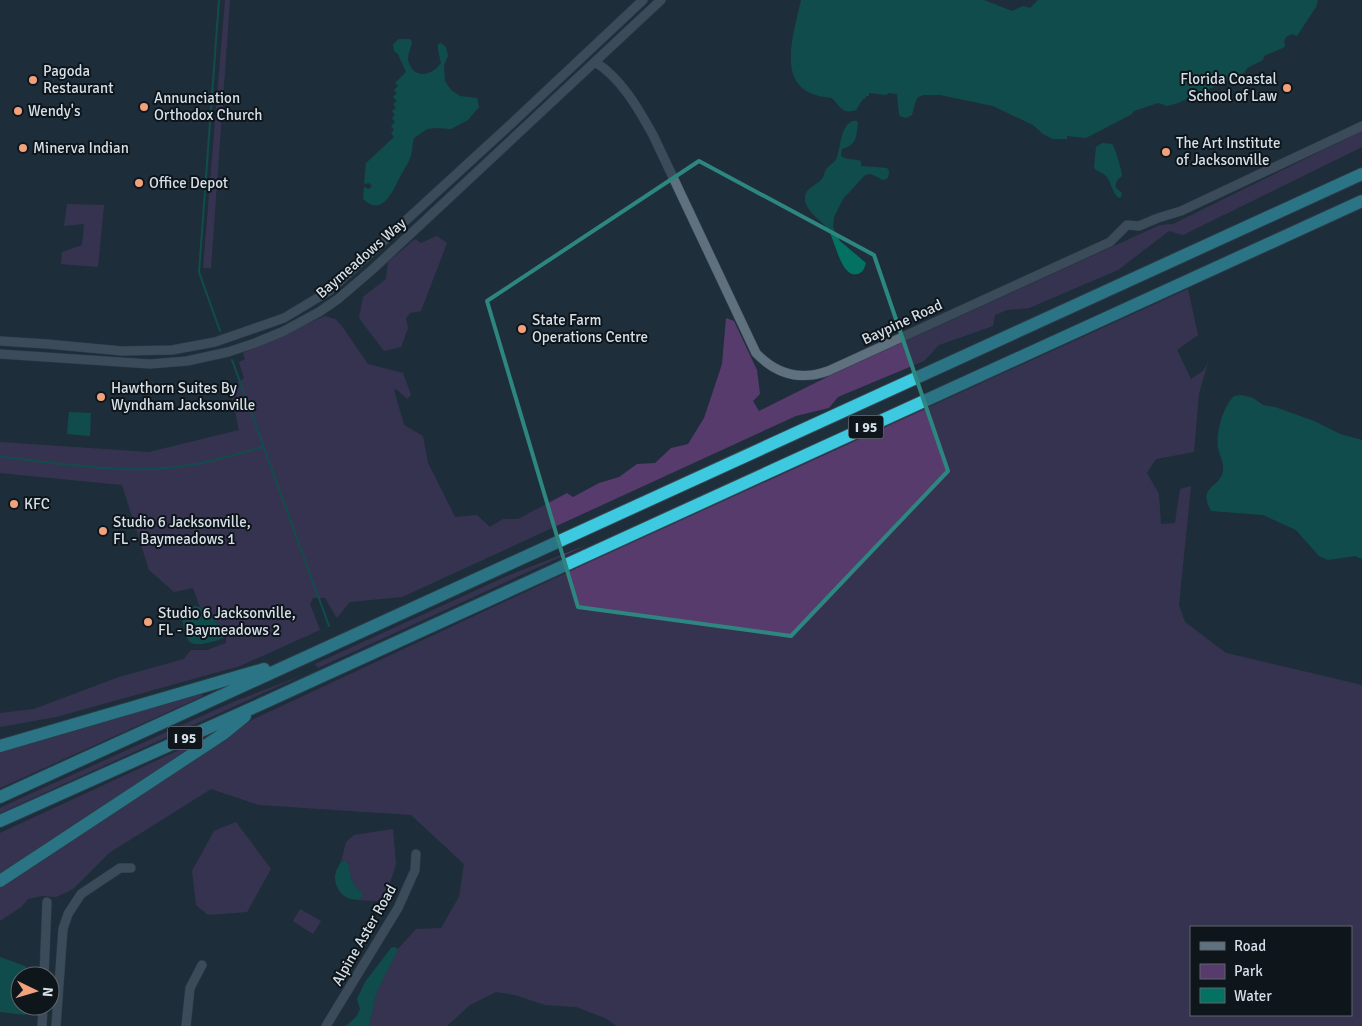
<svg xmlns="http://www.w3.org/2000/svg" width="1362" height="1026" font-family="Signika,sans-serif">
<style>
.green{fill:#563b6c;fill-rule:evenodd}
.water{fill:#037262}
.lines{fill:none;stroke-linecap:round;stroke-linejoin:round}
.stream{stroke:#037262;stroke-width:2}
.minor-casing{stroke:#3d4a54;stroke-width:10}
.highway-casing{stroke:#3d4a54;stroke-width:14}
.minor{stroke:#5f707f;stroke-width:9}
.highway{stroke:#3dc9df;stroke-width:12}
.marked{fill:none;stroke:#2d8680;stroke-width:4;stroke-linejoin:round}
.poi-dot{fill:#f1a17c;stroke:#0e151b;stroke-width:2}
.labels{text-anchor:middle;stroke-width:4;stroke-linejoin:round;paint-order:stroke}
.shield{fill:#0e151b;stroke:#99a2aa;stroke-width:1}
.shield-label{font-size:14px;font-weight:bold;fill:#d5dfe7}
.poi-label{font-size:15px;fill:#d5dfe7;stroke:#0e151b;text-anchor:start}
.street-label{font-size:15px;fill:#d5dfe7;stroke:#0e151b}
</style>
<rect width="100%" height="100%" fill="#1e2e3a"/>
<path class="green" d="M225,0h5l-19,268h-8z
M1362,131v16l-179,88 -14,-4 -51,39 -89,38 -22,2 -12,5 -2,11 -54,19 -15,16 -86,36 -9,11 -33,8 -394,181 -52,5 -13,16 -12,-20h-12l-3,6 10,26 -80,36 -184,51 -56,10v-14l34,-4 85,-32 65,-18 7,-9h16l19,-7v-12l-26,-24 -7,-19 -19,4 -25,-22 -27,-85 -122,-12v-31l149,10 90,-22 -9,-42 14,-10 -5,-16 6,-3 -2,-6 82,-37 10,3 6,6 27,39 35,9 8,22 -4,4 -11,-10 -2,1 10,35 19,11 5,27 27,54 22,-2 13,12 13,-8h15l49,-26 6,4 26,-14 20,-6 18,-13 18,-1 16,-15 17,-4 16,-26 18,-54 4,-46 8,3 23,49 3,24 -7,7 6,10 72,-36 329,-150 13,-1z
M67,204l37,1 -6,62 -37,-3 1,-12 20,-7 2,-21 -20,2z
M437,236l10,7 -26,68 -11,2 -4,5 2,10 -7,19 -17,4 -25,-33 4,-21 23,-18 2,-17 27,-23 6,4z
M1188,289l10,46 -21,15 14,29 12,-8 5,-8 -9,30 -5,59 -38,7 -9,14 12,21 2,30 14,-1 5,-34 11,-3 -12,119 6,17 41,31 136,32v341h-745l-12,-8 -29,-11 -31,-2 -30,-10 -19,-3 -26,13 -23,21h-78l8,-34 21,-43 18,-20 25,-1 18,-31 5,-33 -53,-49 -152,-10 -48,-16 -102,64 -36,36 -17,8 -14,-1 -14,3 -7,8 -21,14v-34l228,-154 28,-15 336,-157zM1191,927h160v88h-160z
M587,545l-269,123 -3,-4 192,-88z
M303,675l-303,138v-5l19,-9 214,-97z
M201,693l2,3 -203,92v-36z
M229,727l-229,149v-43z
M236,822l35,47 -24,43 -39,3 -12,-10 -4,-34 22,-40z
M393,829l3,35 -10,31 -8,6 -23,-1 6,-2 2,-4c-10,-9 -13,-16 -14,-30l-3,-3 -5,1 5,-20 8,-7z
M300,909l21,12 -8,13 -20,-13z"/>
<path class="water" d="M801,0h183l28,11 11,-5 7,2 8,-8h280l-2,7 -19,29 -5,-2 -6,3 -2,4 1,6 -21,9 -1,4 -16,8 -3,5 -66,30 -11,3 -9,-3 -24,8 -2,3 -42,22 -5,2 -18,-2v3h-14l-10,-5 -10,-9 -40,-19 -53,-11h-16l-6,2 -3,6 -3,12 -6,3 -6,-2 -1,-2 -2,-20 -9,-1 -1,2 -18,-2v3h-3v2l-3,1 -7,11c-14,5 -16,-4 -24,-12 -5,-1 -11,-1 -16,-3 -41,-11 -21,-66 -15,-95z
M399,39h11l2,3c-1,7 -6,14 -3,21 6,17 24,12 32,0l-3,-13v-6l3,-1 5,4 2,9 -4,9 1,16 6,9 9,6 17,2 2,9 -11,13 -17,9 -15,-1 -9,1 -13,9c-2,6 -1,13 -4,20 -2,6 -6,11 -9,17 -8,15 -18,43 -38,24l1,-12 5,2 3,-3 -3,-3 -5,1 2,-21 28,-26 -3,-4 3,-3 -3,-4 4,-4 -3,-4 3,-3 -3,-4 4,-3 -3,-4 4,-3 -4,-4 4,-4 -3,-3 4,-4 -3,-3 11,-11 -8,-18 -4,-3 -1,-7z
M853,121h4l1,2c-2,14 -1,22 -16,26l-1,7c7,5 13,2 20,5v5l26,2 2,3 -1,7 -5,2 -12,-6 -6,1 -22,24 -9,18 -1,10 7,14 26,22c-1,3 -2,8 -6,10 -19,10 -25,-36 -33,-45 -7,-9 -22,-17 -22,-30 1,-10 8,-11 15,-17 4,-3 4,-9 7,-13 4,-4 8,-5 10,-11 4,-12 4,-32 16,-36z
M1102,143l10,1c3,3 10,27 10,32 -5,4 -7,6 -6,12l6,5 -1,4 -2,1c-7,-5 -7,-14 -12,-21 -4,-5 -10,-5 -13,-9l2,-21z
M1241,395l12,3 10,7 12,2 39,14 26,13 22,6v119l-7,-3 -27,4 -9,-4 -23,-26 -33,-15 -52,-4c-14,-26 9,-22 12,-40 1,-9 -3,-15 -5,-23 -2,-16 5,-41 16,-52z
M69,412l22,1 -1,23 -23,-2z
M195,606l5,1 26,24 1,4 -2,2c-7,4 -32,12 -37,3 -4,-8 -5,-19 -7,-27l2,-3z
M346,861l3,4c1,13 4,20 14,29l-2,4c-13,6 -26,-7 -26,-21 0,-5 4,-11 6,-15z
M394,947l4,2 -21,43 -8,34h-23l11,-10 3,-7 -3,-10 8,-17 26,-34z
M0,957l25,9 6,6v4h-11v30h9l-2,8 -2,1 -25,-3z"/>
<g class="lines">
<path class="stream" d="M219,0l-20,272 21,59
M232,360l97,266
M0,457c54,5 115,16 168,11 33,-3 63,-12 94,-21"/>
<defs>
<path id="minor" d="M595,62c26,16 43,46 58,73l103,218c20,21 44,28 72,18l282,-129 17,-17 12,1 19,-8 23,-7 181,-85
M0,341l47,3 75,7 50,-1 43,-8 69,-24 45,-27 182,-167 132,-124
M0,354l150,10 37,-3 41,-9 27,-9 29,-12 35,-19 19,-13 35,-30 288,-269
M44,976l3,-74
M42,1026l1,-20
M56,1026l7,-97 5,-15 13,-20 39,-26h11
M186,1026l4,-38 12,-23
M326,1026l72,-118 17,-38 1,-16"/>
<path id="highway" d="M0,746l264,-77
M0,797l1362,-623
M0,821l259,-116 1103,-504
M0,881l223,-147 22,-18"/>
</defs>
<use href="#minor" class="minor-casing"/>
<use href="#highway" class="highway-casing"/>
<use href="#minor" class="minor"/>
<use href="#highway" class="highway"/>
</g>
<path d="M0 0H1362V1026H0ZM699,161l175,94 74,216 -157,165 -213,-29 -91,-306z" fill="#1e2e3a" fill-opacity=".55" fill-rule="evenodd"/>
<path class="marked" d="M699,161l175,94 74,216 -157,165 -213,-29 -91,-306z"/>
<g class="poi-dot">
<circle cx="33" cy="80" r="5"/>
<circle cx="1287" cy="88" r="5"/>
<circle cx="144" cy="107" r="5"/>
<circle cx="18" cy="111" r="5"/>
<circle cx="23" cy="148" r="5"/>
<circle cx="1166" cy="152" r="5"/>
<circle cx="139" cy="183" r="5"/>
<circle cx="522" cy="329" r="5"/>
<circle cx="101" cy="397" r="5"/>
<circle cx="14" cy="504" r="5"/>
<circle cx="103" cy="531" r="5"/>
<circle cx="148" cy="622" r="5"/>
</g>
<g class="labels">
<g class="shield">
<rect x="848.5" y="415.5" width="35" height="23" rx="4"/>
<rect x="167.5" y="726.5" width="35" height="23" rx="4"/>
</g>
<g class="shield-label">
<text x="866" y="432">I 95</text>
<text x="185" y="743">I 95</text>
</g>
<g class="poi-label">
<text x="43" y="76">Pagoda<tspan x="43" dy="17">Restaurant</tspan></text>
<text x="1277" y="84" text-anchor="end">Florida Coastal<tspan x="1277" dy="17">School of Law</tspan></text>
<text x="154" y="103">Annunciation<tspan x="154" dy="17">Orthodox Church</tspan></text>
<text x="28" y="116">Wendy's</text>
<text x="1176" y="148">The Art Institute<tspan x="1176" dy="17">of Jacksonville</tspan></text>
<text x="33" y="153">Minerva Indian</text>
<text x="149" y="188">Office Depot</text>
<text x="532" y="325">State Farm<tspan x="532" dy="17">Operations Centre</tspan></text>
<text x="111" y="393">Hawthorn Suites By<tspan x="111" dy="17">Wyndham Jacksonville</tspan></text>
<text x="24" y="509">KFC</text>
<text x="113" y="527">Studio 6 Jacksonville,<tspan x="113" dy="17">FL - Baymeadows 1</tspan></text>
<text x="158" y="618">Studio 6 Jacksonville,<tspan x="158" dy="17">FL - Baymeadows 2</tspan></text>
</g>
<g class="street-label">
<text transform="translate(361 258) rotate(-41)" y="5">Baymeadows Way</text>
<text transform="translate(902 322) rotate(-25)" y="5">Baypine Road</text>
<text transform="translate(364 935) rotate(-60)" y="5">Alpine Aster Road</text>
</g>
</g>
<rect x="1190" y="926" width="162" height="90" fill="#0e151b" stroke="#5e666d"/>
<rect x="1200" y="942" width="25" height="8" fill="#5f707f" stroke="#5e666d"/>
<text x="1234" y="951" font-size="15" fill="#d5dfe7">Road</text>
<rect x="1200" y="964" width="25" height="15" fill="#563b6c" stroke="#5e666d"/>
<text x="1234" y="976" font-size="15" fill="#d5dfe7">Park</text>
<rect x="1200" y="988" width="25" height="15" fill="#037262" stroke="#5e666d"/>
<text x="1234" y="1001" font-size="15" fill="#d5dfe7">Water</text>
<g transform="translate(35 991) rotate(95)"><circle r="24" fill="#0e151b" stroke="#5e666d"/>
<path d="M0-4L9 19L0 12L-9 19Z" fill="#f1a17c"/>
<text y="-8" font-size="14" font-weight="bold" text-anchor="middle" fill="#d5dfe7">N</text>
</g>
</svg>
